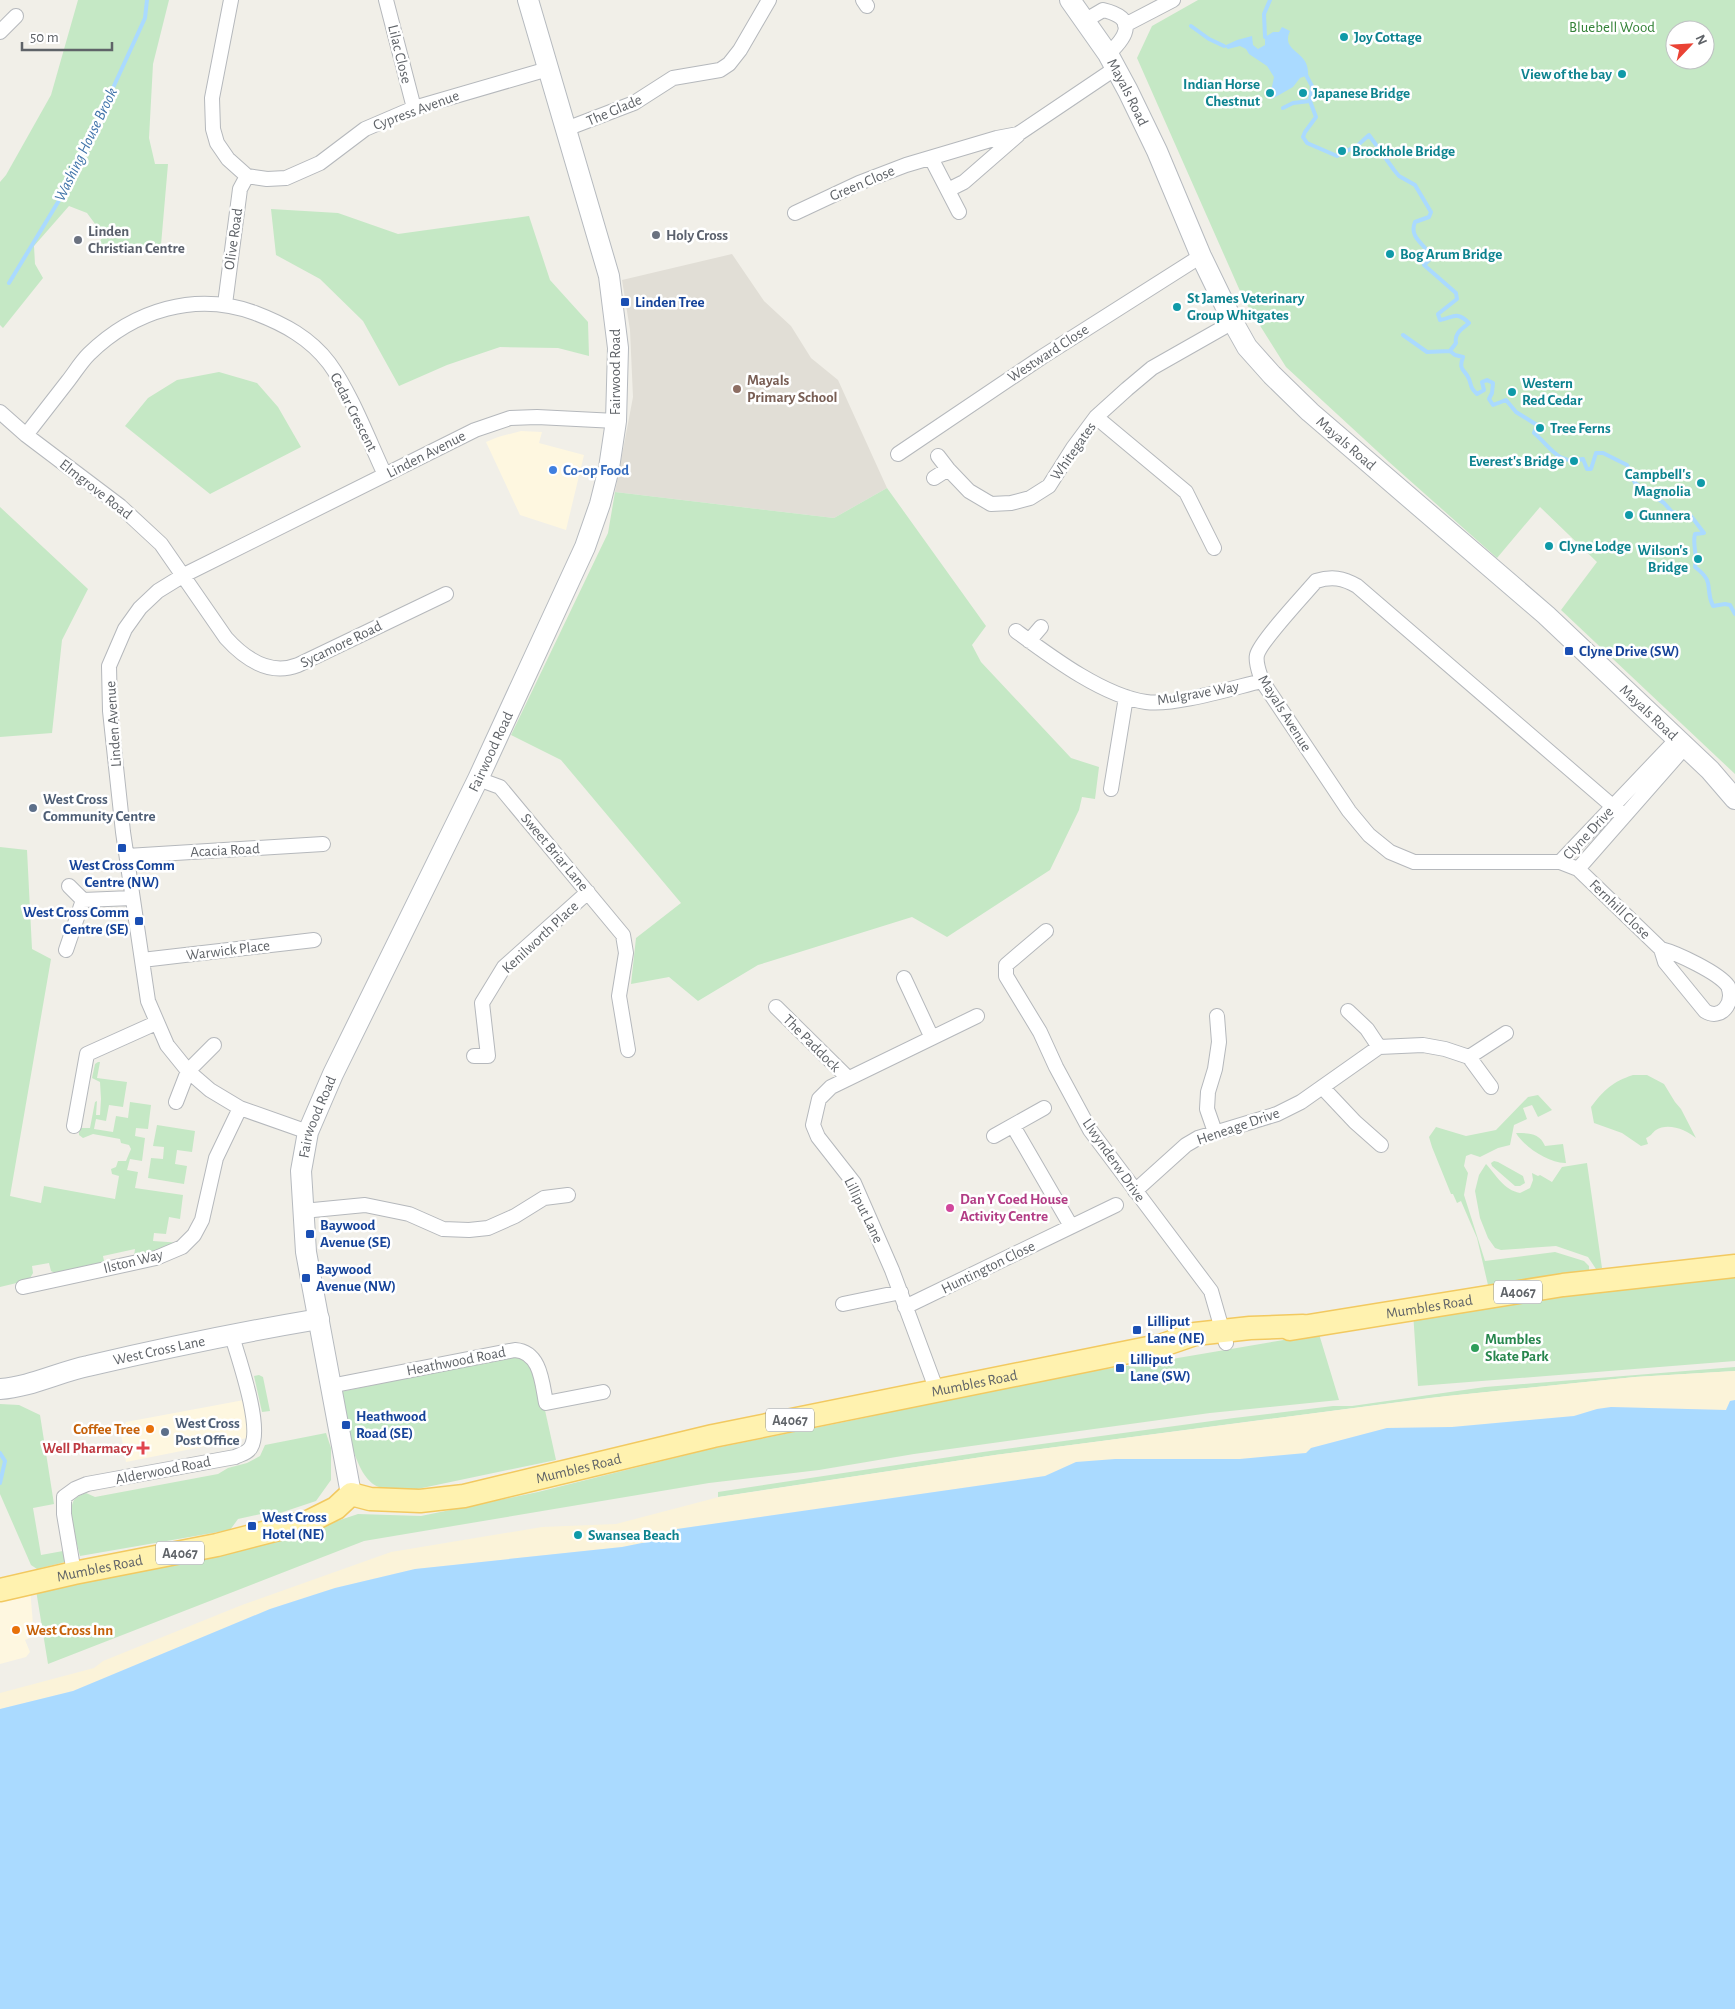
<svg xmlns="http://www.w3.org/2000/svg" width="1735" height="2009" font-family="'Alegreya Sans',sans-serif">
<style>
.commercial{fill:#fef7e0}
.education{fill:#e1ded6}
.green{fill:#c5e8c5;fill-rule:evenodd}
.sand{fill:#fbf3d9}
.water{fill:#aadaff}
.lines{fill:none;stroke-linecap:round;stroke-linejoin:round}
.stream{stroke:#aadaff;stroke-width:4}
.street-casing{stroke:#b5b8bc;stroke-width:16}
.secondary-casing{stroke:#b6babf;stroke-width:22}
.primary-casing{stroke:#f2c960;stroke-width:25}
.street{stroke:#fff;stroke-width:14}
.secondary{stroke:#fff;stroke-width:20}
.primary{stroke:#fff2af;stroke-width:22}
.culture-dot{fill:#0f9aa8;stroke:#fff;stroke-width:2}
.worship-dot{fill:#6b7280;stroke:#fff;stroke-width:2}
.transit-dot{fill:#1a4fb4;stroke:#fff;stroke-width:2}
.education-dot{fill:#8d6e63;stroke:#fff;stroke-width:2}
.shop-dot{fill:#3f7fe0;stroke:#fff;stroke-width:2}
.service-dot{fill:#5c6f8a;stroke:#fff;stroke-width:2}
.hotel-dot{fill:#d1479c;stroke:#fff;stroke-width:2}
.leisure-dot{fill:#2e9e5b;stroke:#fff;stroke-width:2}
.food-dot{fill:#e8710a;stroke:#fff;stroke-width:2}
.health-dot{fill:#e0444e;stroke:#fff;stroke-width:2}
.labels{text-anchor:middle;stroke-width:5;stroke-linejoin:round;paint-order:stroke}
.shield{fill:#fff;stroke:#8f9295;stroke-width:1}
.shield-label{font-size:14px;font-weight:bold;fill:#5f6368}
.park-label{font-size:15px;fill:#348238;stroke:#fff}
.culture-label{font-size:15px;font-weight:bold;fill:#0d838f;stroke:#fff;text-anchor:start}
.street-label{font-size:15px;fill:#5f6368;stroke:#fff}
.worship-label{font-size:15px;font-weight:bold;fill:#5b616d;stroke:#fff;text-anchor:start}
.transit-label{font-size:15px;font-weight:bold;fill:#164399;stroke:#fff;text-anchor:start}
.education-label{font-size:15px;font-weight:bold;fill:#785e54;stroke:#fff;text-anchor:start}
.shop-label{font-size:15px;font-weight:bold;fill:#366cbe;stroke:#fff;text-anchor:start}
.service-label{font-size:15px;font-weight:bold;fill:#4e5e75;stroke:#fff;text-anchor:start}
.hotel-label{font-size:15px;font-weight:bold;fill:#b23c85;stroke:#fff;text-anchor:start}
.leisure-label{font-size:15px;font-weight:bold;fill:#27864d;stroke:#fff;text-anchor:start}
.food-label{font-size:15px;font-weight:bold;fill:#c56008;stroke:#fff;text-anchor:end}
.health-label{font-size:15px;font-weight:bold;fill:#be3a42;stroke:#fff;text-anchor:end}
.water-label{font-size:16px;font-style:italic;fill:#4174aa;stroke:#fff}
</style>
<rect width="100%" height="100%" fill="#f1efe8"/>
<path class="commercial" d="M521,431l21,1 -3,11 45,12 -18,75 -46,-15 -34,-73 12,-5z
M244,1400l8,37 -126,25 -5,-28 5,-12z
M30,1589l3,35 -1,13 -7,3 5,12 -4,5 -26,7v-68z"/>
<path class="education" d="M732,254l32,47 27,25 20,32 27,22 49,108 -53,30 -219,-26 18,-95 -3,-67 -8,-50z"/>
<path class="green" d="M78,0h91l-16,64 -4,74 6,26h13l-7,81 -44,1 -16,10 -7,-9 10,-11 -17,-23 -18,-7 -35,40 1,18 8,14 -40,50 -3,-3v-143l6,-7 45,-80z
M1198,0h537v774l-174,-164 36,-48 -57,-55 -43,51 -108,-96 -103,-95 -42,-67 -107,-242 15,-32zM1675,30h30v30h-30z
M271,209l67,4 60,21 131,-18 21,64 38,42 1,34 -31,-8 -58,-1 -53,18 -48,21 -36,-65 -43,-42 -44,-24z
M219,372l38,11 21,24 23,40 -91,47 -85,-68 23,-28 29,-18z
M887,488l99,138 -14,19 9,17 90,96 28,9 -4,32 -13,-2 -3,13 -29,60 -103,67 -35,-20 -154,48 -60,36 -29,-24 -38,7 5,-46 45,-35 -120,-143 -50,-25 97,-202 7,-41 219,26z
M0,507l88,82 -26,51 -10,93 -52,4z
M0,847l27,3 5,99 19,10 -41,237 31,7 3,-17 71,13 4,-23 -7,-2 -1,-5 5,-2 2,-6h8l5,-12 -2,-4 -8,-2 -1,-4 -27,-5 -10,4 -4,-3v-7h11l5,-26 2,-1 -1,14h4l1,-16 -1,-17 -8,-4 3,-14 3,-2h2l-3,16 30,4 -4,25 -14,-2 -3,16 -10,-2 -2,10 19,3 3,-16 12,2 2,-16 21,3 -3,24 -12,-1 -1,8 10,2 -3,23 -12,-2 -3,11 11,2 -3,16 48,7 -3,24 -11,-2 -3,17 -12,-1 -1,8 29,2 -10,6 -38,7 1,-7 -32,7 2,10 -46,9 -8,-4 -2,-8 -17,3 1,7 -4,7 -29,7z
M1633,1075h14l17,9 11,18 6,7 15,29c-9,-8 -28,-16 -40,-8 -4,3 -5,6 -10,8l2,6 -7,2 -19,-13 -28,-10 -3,-16c13,-17 21,-25 42,-32z
M1538,1095l14,15 -14,7 -6,-12 -9,3 4,11 -13,6 -4,20 -12,3 -18,9 -9,-3 -5,2 -2,10 4,7 -4,22 21,66 70,-9 29,9 5,5v4l-101,15 -11,-47 -16,-37 -4,2 -4,-9h-2l-19,-47 -3,-10 7,-10 30,9 30,-6 32,-33z
M157,1125l38,6 -3,21 -15,-2 -2,14 12,2 -3,18 -36,-6 3,-20 12,1 1,-12 -11,-1z
M1516,1133c13,0 24,0 29,13l18,-2 3,19c-16,1 -42,-16 -50,-30z
M1494,1161l4,1 25,14 2,7 -5,3h-5l-23,-20 -1,-3z
M1587,1163l15,105 -6,1 -8,-12 -32,-11 -55,4 -6,-2 -7,-10 -8,-20 -5,-27 4,-16 7,-11c10,11 18,26 34,29l10,-5 3,-8 -1,-7 6,3 2,-1 12,7 10,-15z
M1735,1276v85l-317,25 -5,-74z
M1319,1334l20,66 -129,13 -296,41 -95,16 -110,13 -345,58 -316,123 -12,-74 274,-60 48,-16 63,2 117,-24 172,-43 149,-30 156,-36 151,-23z
M516,1355l19,10 21,95 -153,32c-8,-2 -16,-2 -24,-5 -26,-9 -33,-70 -39,-95z
M1735,1367v4l-100,6 -206,21 -434,57 -277,42v-5l265,-40 251,-34 99,-12h19l133,-19z
M259,1375l4,2 7,34 -8,1 -8,-36z
M0,1404l19,1 21,10 14,89 -21,4 8,47 22,-4 2,11 -28,7 -6,-4 -31,-71z
M326,1433l5,15v32l-15,21 -39,13h-16l-23,5 -8,11 -150,26c-3,-13 -12,-42 -7,-54 2,-5 8,-7 13,-9l9,4 123,-23 10,-6 19,-5 13,-7 5,-11z"/>
<path class="sand" d="M1735,1371v29l-5,1 -4,9 -115,-3 -14,2 -23,7 -122,11 -65,1 -76,20 -4,5 -67,6 -164,3 -31,14 -368,53 -25,12 -30,6 -207,22 -80,19 -65,21 -197,82 -73,18v-16l94,-25 9,-7 139,-56 149,-53 151,-25 74,-3 103,-27 276,-42 452,-59 188,-19z"/>
<path class="water" d="M1282,27l8,4c-10,22 20,19 18,44l-8,3 -7,9 -21,12 -2,-3 4,-19 -7,-11 -18,-12 -3,-5 -6,-3 -12,3 -4,-3 13,-6 15,-4 1,9 5,4 7,-4v-8l8,-5h6z
M1735,1400v609h-1735v-300l73,-18 197,-82 65,-21 80,-19 207,-22 30,-6 25,-12 368,-53 31,-14 39,-3h125l66,-6 5,-5 76,-20 65,-1 122,-11 23,-7 14,-2 115,3 4,-9z"/>
<g class="lines">
<path class="stream" d="M1191,26l18,13 15,7
M1265,37l-1,-23 6,-14
M1310,101l6,16 -11,15 -2,5 4,6 30,13 21,-11 11,-10 25,35 5,6 16,9 16,27 -2,5 -14,5c-7,17 12,22 16,36l-7,7 32,28 1,6 -19,15 2,6c14,-3 17,-9 29,3 -7,6 -15,10 -13,20l-6,8 -23,1 -24,-17
M1283,108l10,-5 17,-2 2,-15 -6,-11
M9,283l60,-99 76,-166 2,-18
M1450,351l5,4 8,2c-5,14 2,12 6,22 3,8 1,8 8,15l7,-4 -2,-8 5,-2 6,3 -1,10 -3,6 4,6 13,-5 10,12 21,13 -3,8c17,14 23,32 49,26l4,10h4l5,-16h7l24,12 8,18 29,20 8,9 19,4 13,17 -9,1c-3,11 3,21 0,33 21,16 9,20 18,39l12,-2 5,1 5,9
M0,1453l5,8 -5,22"/>
<defs>
<path id="street" d="M231,0l-19,98 1,31 4,14 11,16 19,17 20,3 19,-1 34,-15 45,-34 49,-21 134,-39
M386,0l28,108
M863,0l4,6
M1086,20l17,-10c34,8 25,26 5,44
M1125,25l48,-25
M0,32l16,-16
M566,129l68,-26 39,-25 47,-8 9,-6 11,-14 29,-50
M931,158l28,54
M948,190l16,-8 54,-47
M795,213l64,-30 47,-18 91,-27 21,-4 98,-66
M225,304l15,-115 7,-13
M0,412l26,23 94,71 41,38 65,94c19,21 44,38 72,27l148,-71
M1096,417l90,75 28,56
M26,435c14,-18 28,-36 42,-54 7,-9 13,-19 21,-27 45,-44 107,-63 166,-41 29,11 55,25 74,50 22,30 40,78 56,112
M898,454l144,-97 159,-101
M938,456l10,13 21,22 22,13 20,-1 19,-5 19,-12 24,-38 23,-31 31,-28 25,-21 81,-46
M934,478l14,-9
M1016,631c34,25 87,65 130,71 29,4 86,-14 116,-21
M1029,641l12,-14
M478,779l22,8 123,148 3,18 -7,43 9,54
M1111,789l15,-92
M1624,816l-267,-230c-14,-8 -25,-10 -41,-5 -12,14 -56,61 -59,74 -2,8 3,19 5,26l87,130 20,24 21,17 24,10h146l18,7 83,80
M127,856l196,-12
M1560,862l117,-123
M1578,869l107,-122
M69,886l14,14
M1046,931l-40,34v11l34,56 16,35 34,63 121,161 15,52
M1661,949c16,4 58,24 67,37 7,17 -7,35 -23,25l-40,-49z
M66,950l17,-50 49,-2
M142,960l172,-20
M904,978l28,60
M776,1007l72,71
M1348,1011l19,18 12,18
M474,1056h14l-6,-53 22,-36 84,-75
M1469,1057l22,30
M1322,1087l33,35 26,23
M176,1102l12,-31 26,-26
M74,1126l13,-72 69,-31
M1013,1126l58,100
M308,1132l-68,-24 -30,-18 -22,-19 -21,-26 -19,-44 -25,-169 -13,-121 -1,-45 16,-37 15,-21 18,-17 26,-16 291,-145 35,-12 27,-1 79,4
M1215,1132l-8,-23 1,-17 7,-23 4,-27 -2,-26
M994,1136l50,-28
M1135,1191l51,-46 12,-7 79,-24 24,-12 78,-55 44,-2 22,4 24,8 37,-24
M303,1211l62,-6 44,9 34,15 26,1 19,-2 27,-12 29,-18 24,-3
M23,1287l133,-29 26,-11 12,-12 8,-15 14,-62 24,-50
M843,1304l58,-12
M905,1307l211,-102
M330,1386l185,-36c26,2 27,33 31,53l57,-11
M937,1391l-45,-121 -38,-87 -36,-46 -5,-12 6,-26 12,-12 146,-71
M74,1573l-10,-59v-17l11,-8 12,-5 148,-27c6,-3 13,-4 16,-10 12,-20 -13,-90 -20,-114"/>
<g id="secondary">
<path id="s1" d="M1070,0l38,54 20,37 29,60 44,105 32,66 14,25 25,28 38,37 236,203 164,155 25,29"/>
<path id="s2" d="M0,1389c30,-2 59,-17 88,-23 77,-18 154,-34 231,-47"/>
<path id="s3" d="M351,1494l-45,-242 -5,-81 7,-39 25,-58 145,-295 107,-232 15,-43 9,-36 7,-47 2,-73 -9,-72 -81,-276"/>
</g>
<g id="primary">
<path id="s4" d="M1290,1329l273,-44 172,-19"/>
<path id="s5" d="M0,1590l74,-17 143,-28 93,-24 26,-13 15,-14 19,5 50,2 44,-5 249,-60 450,-91 32,-11 55,-6 53,-2"/>
</g>
</defs>
<use href="#street" class="street-casing"/>
<use href="#secondary" class="secondary-casing"/>
<use href="#primary" class="primary-casing"/>
<use href="#street" class="street"/>
<use href="#secondary" class="secondary"/>
<use href="#primary" class="primary"/>
</g>
<g class="culture-dot">
<circle cx="1344" cy="37" r="5"/>
<circle cx="1622" cy="74" r="5"/>
<circle cx="1270" cy="93" r="5"/>
<circle cx="1303" cy="93" r="5"/>
<circle cx="1342" cy="151" r="5"/>
<circle cx="1390" cy="254" r="5"/>
<circle cx="1177" cy="307" r="5"/>
<circle cx="1512" cy="392" r="5"/>
<circle cx="1540" cy="428" r="5"/>
<circle cx="1574" cy="461" r="5"/>
<circle cx="1701" cy="483" r="5"/>
<circle cx="1629" cy="515" r="5"/>
<circle cx="1549" cy="546" r="5"/>
<circle cx="1698" cy="559" r="5"/>
<circle cx="578" cy="1535" r="5"/>
</g>
<g class="worship-dot">
<circle cx="656" cy="235" r="5"/>
<circle cx="78" cy="240" r="5"/>
</g>
<g class="transit-dot">
<rect x="620" y="297" width="10" height="10" rx="2.5"/>
<rect x="1564" y="646" width="10" height="10" rx="2.5"/>
<rect x="117" y="843" width="10" height="10" rx="2.5"/>
<rect x="134" y="916" width="10" height="10" rx="2.5"/>
<rect x="305" y="1229" width="10" height="10" rx="2.5"/>
<rect x="301" y="1273" width="10" height="10" rx="2.5"/>
<rect x="1132" y="1325" width="10" height="10" rx="2.5"/>
<rect x="1115" y="1363" width="10" height="10" rx="2.5"/>
<rect x="341" y="1420" width="10" height="10" rx="2.5"/>
<rect x="247" y="1521" width="10" height="10" rx="2.5"/>
</g>
<circle class="education-dot" cx="737" cy="389" r="5"/>
<circle class="shop-dot" cx="553" cy="470" r="5"/>
<g class="service-dot">
<circle cx="33" cy="808" r="5"/>
<circle cx="165" cy="1432" r="5"/>
</g>
<circle class="hotel-dot" cx="950" cy="1208" r="5"/>
<circle class="leisure-dot" cx="1475" cy="1348" r="5"/>
<g class="food-dot">
<circle cx="150" cy="1429" r="5"/>
<circle cx="16" cy="1630" r="5"/>
</g>
<path class="health-dot" d="M140.5 1440.5h5v5h5v5h-5v5h-5v-5h-5v-5h5z"/>
<g class="labels">
<g class="shield">
<rect x="1494" y="1280.5" width="48" height="23" rx="4"/>
<rect x="766" y="1408.5" width="48" height="23" rx="4"/>
<rect x="156" y="1541.5" width="48" height="23" rx="4"/>
</g>
<g class="shield-label">
<text x="1518" y="1297">A4067</text>
<text x="790" y="1425">A4067</text>
<text x="180" y="1558">A4067</text>
</g>
<g class="park-label">
<text x="1612" y="32">Bluebell Wood</text>
</g>
<g class="culture-label">
<text x="1354" y="42">Joy Cottage</text>
<text x="1612" y="79" text-anchor="end">View of the bay</text>
<text x="1260" y="89" text-anchor="end">Indian Horse<tspan x="1260" dy="17">Chestnut</tspan></text>
<text x="1313" y="98">Japanese Bridge</text>
<text x="1352" y="156">Brockhole Bridge</text>
<text x="1400" y="259">Bog Arum Bridge</text>
<text x="1187" y="303">St James Veterinary<tspan x="1187" dy="17">Group Whitgates</tspan></text>
<text x="1522" y="388">Western<tspan x="1522" dy="17">Red Cedar</tspan></text>
<text x="1550" y="433">Tree Ferns</text>
<text x="1564" y="466" text-anchor="end">Everest's Bridge</text>
<text x="1691" y="479" text-anchor="end">Campbell's<tspan x="1691" dy="17">Magnolia</tspan></text>
<text x="1639" y="520">Gunnera</text>
<text x="1559" y="551">Clyne Lodge</text>
<text x="1688" y="555" text-anchor="end">Wilson's<tspan x="1688" dy="17">Bridge</tspan></text>
<text x="588" y="1540">Swansea Beach</text>
</g>
<g class="street-label">
<text transform="translate(400 54) rotate(76)" y="5">Lilac Close</text>
<text dy="5" stroke="none"><textPath href="#s1" startOffset="109">Mayals Road</textPath></text>
<text transform="translate(416 110) rotate(-20)" y="5">Cypress Avenue</text>
<text transform="translate(614 110) rotate(-23)" y="5">The Glade</text>
<text transform="translate(862 183) rotate(-23)" y="5">Green Close</text>
<text transform="translate(233 239) rotate(-82)" y="5">Olive Road</text>
<text transform="translate(1048 353) rotate(-33)" y="5">Westward Close</text>
<text transform="translate(615 372) rotate(-90)" y="5">Fairwood Road</text>
<text transform="translate(354 412) rotate(63)" y="5">Cedar Crescent</text>
<text dy="5" stroke="none"><textPath href="#s1" startOffset="529">Mayals Road</textPath></text>
<text transform="translate(1073 451) rotate(-55)" y="5">Whitegates</text>
<text transform="translate(426 454) rotate(-27)" y="5">Linden Avenue</text>
<text transform="translate(96 489) rotate(38)" y="5">Elmgrove Road</text>
<text transform="translate(341 644) rotate(-26)" y="5">Sycamore Road</text>
<text transform="translate(1198 693) rotate(-10)" y="5">Mulgrave Way</text>
<text dy="5" stroke="none"><textPath href="#s1" startOffset="934">Mayals Road</textPath></text>
<text transform="translate(1285 713) rotate(58)" y="5">Mayals Avenue</text>
<text transform="translate(113 724) rotate(-94)" y="5">Linden Avenue</text>
<text dy="5" stroke="none"><textPath href="#s3" startOffset="789">Fairwood Road</textPath></text>
<text transform="translate(1588 833) rotate(-47)" y="5">Clyne Drive</text>
<text transform="translate(225 850) rotate(-3)" y="5">Acacia Road</text>
<text transform="translate(555 852) rotate(50)" y="5">Sweet Briar Lane</text>
<text transform="translate(1620 909) rotate(44)" y="5">Fernhill Close</text>
<text transform="translate(540 937) rotate(-43)" y="5">Kenilworth Place</text>
<text transform="translate(228 950) rotate(-7)" y="5">Warwick Place</text>
<text transform="translate(812 1043) rotate(45)" y="5">The Paddock</text>
<text dy="5" stroke="none"><textPath href="#s3" startOffset="384">Fairwood Road</textPath></text>
<text transform="translate(1238 1126) rotate(-19)" y="5">Heneage Drive</text>
<text transform="translate(1114 1160) rotate(55)" y="5">Llwynderw Drive</text>
<text transform="translate(864 1210) rotate(64)" y="5">Lilliput Lane</text>
<text transform="translate(133 1261) rotate(-14)" y="5">Ilston Way</text>
<text transform="translate(988 1267) rotate(-26)" y="5">Huntington Close</text>
<text dy="5" stroke="none"><textPath href="#s4" startOffset="141">Mumbles Road</textPath></text>
<text dy="5" stroke="none"><textPath href="#s2" startOffset="164">West Cross Lane</textPath></text>
<text transform="translate(456 1361) rotate(-11)" y="5">Heathwood Road</text>
<text dy="5" stroke="none"><textPath href="#s5" startOffset="1004">Mumbles Road</textPath></text>
<text dy="5" stroke="none"><textPath href="#s5" startOffset="599">Mumbles Road</textPath></text>
<text transform="translate(163 1470) rotate(-11)" y="5">Alderwood Road</text>
<text dy="5" stroke="none"><textPath href="#s5" startOffset="102">Mumbles Road</textPath></text>
</g>
<g class="worship-label">
<text x="88" y="236">Linden<tspan x="88" dy="17">Christian Centre</tspan></text>
<text x="666" y="240">Holy Cross</text>
</g>
<g class="transit-label">
<text x="635" y="307">Linden Tree</text>
<text x="1579" y="656">Clyne Drive (SW)</text>
<text x="122" y="870" text-anchor="middle">West Cross Comm<tspan x="122" dy="17">Centre (NW)</tspan></text>
<text x="129" y="917" text-anchor="end">West Cross Comm<tspan x="129" dy="17">Centre (SE)</tspan></text>
<text x="320" y="1230">Baywood<tspan x="320" dy="17">Avenue (SE)</tspan></text>
<text x="316" y="1274">Baywood<tspan x="316" dy="17">Avenue (NW)</tspan></text>
<text x="1147" y="1326">Lilliput<tspan x="1147" dy="17">Lane (NE)</tspan></text>
<text x="1130" y="1364">Lilliput<tspan x="1130" dy="17">Lane (SW)</tspan></text>
<text x="356" y="1421">Heathwood<tspan x="356" dy="17">Road (SE)</tspan></text>
<text x="262" y="1522">West Cross<tspan x="262" dy="17">Hotel (NE)</tspan></text>
</g>
<g class="education-label">
<text x="747" y="385">Mayals<tspan x="747" dy="17">Primary School</tspan></text>
</g>
<g class="shop-label">
<text x="563" y="475">Co-op Food</text>
</g>
<g class="service-label">
<text x="43" y="804">West Cross<tspan x="43" dy="17">Community Centre</tspan></text>
<text x="175" y="1428">West Cross<tspan x="175" dy="17">Post Office</tspan></text>
</g>
<g class="hotel-label">
<text x="960" y="1204">Dan Y Coed House<tspan x="960" dy="17">Activity Centre</tspan></text>
</g>
<g class="leisure-label">
<text x="1485" y="1344">Mumbles<tspan x="1485" dy="17">Skate Park</tspan></text>
</g>
<g class="food-label">
<text x="140" y="1434">Coffee Tree</text>
<text x="26" y="1635" text-anchor="start">West Cross Inn</text>
</g>
<g class="health-label">
<text x="133" y="1453">Well Pharmacy</text>
</g>
<g class="water-label">
<text transform="translate(85 144) rotate(-64)" y="6">Washing House Brook</text>
</g>
</g>
<g transform="translate(1690 45) rotate(65)"><circle r="24" fill="#ffffff" stroke="#bfc1c3"/>
<path d="M0-4L9 19L0 12L-9 19Z" fill="#ea4335"/>
<text y="-8" font-size="14" font-weight="bold" text-anchor="middle" fill="#5f6368">N</text>
</g>
<path d="M22 42v8h90v-8" fill="none" stroke="#5f6368" stroke-width="2.5"/>
<text x="30" y="42" font-size="15" fill="#5f6368" stroke="#ffffff" stroke-width="4" paint-order="stroke">50 m</text>
</svg>
